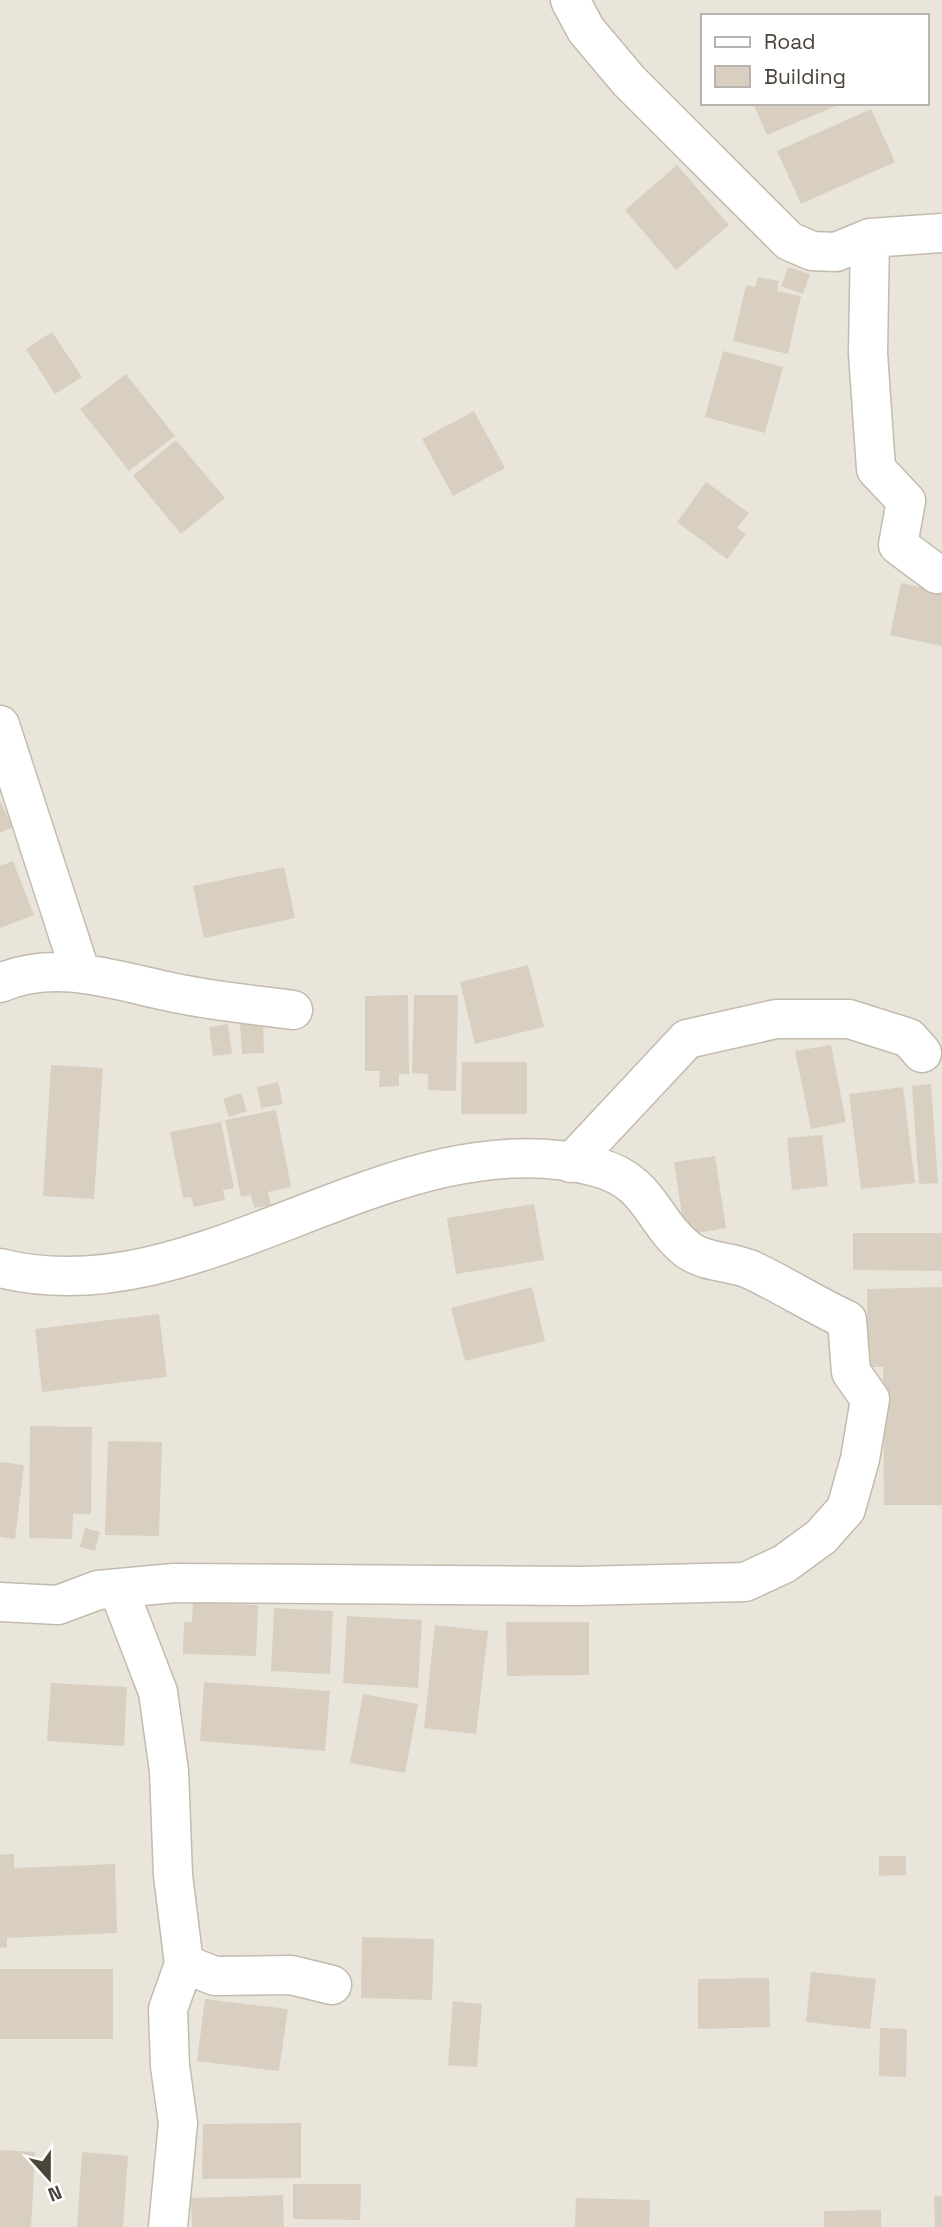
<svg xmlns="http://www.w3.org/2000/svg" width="942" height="2227" font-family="'Space Grotesk',sans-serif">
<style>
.residential{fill:#eae5da;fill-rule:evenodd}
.building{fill:#d8cfc1}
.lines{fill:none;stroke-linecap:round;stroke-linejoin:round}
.street-casing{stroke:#c2bbae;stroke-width:41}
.street{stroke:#fff;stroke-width:38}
</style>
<rect width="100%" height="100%" fill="#f6f3ec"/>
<path class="residential" d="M0,0h942v2227h-942zM702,16h224v87h-224z"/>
<path class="building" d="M753,103h90l-76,32z
M871,109l24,53 -94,42 -24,-53z
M677,165l52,60 -53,45 -51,-60z
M788,267l22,7 -7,20 -22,-8z
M758,277l21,4 -2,10 24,5 -13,58 -55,-13 13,-56 9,2z
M52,332l30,45 -27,17 -29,-45z
M723,351l60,16 -18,66 -60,-16z
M126,374l49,62 -46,35 -49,-62z
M474,411l31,57 -52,28 -31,-57z
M176,440l49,58 -44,36 -48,-58z
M706,482l43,31 -12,15 9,6 -19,25 -50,-37z
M901,583l41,9v54l-52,-11z
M0,801l13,26 -13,6z
M13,861l21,54 -34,13v-62z
M284,867l11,51 -91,20 -11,-52z
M528,965l16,62 -69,17 -15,-62z
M408,995l1,79h-10v12l-20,1 1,-16h-15v-75z
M414,995h44l-2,96 -28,-1v-16l-16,-1z
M263,1022l1,31 -22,1 -2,-31z
M228,1024l4,30 -19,2 -4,-29z
M831,1045l15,77 -35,7 -16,-78z
M462,1062h65v52h-66z
M51,1065l52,3 -9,131 -51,-3z
M278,1082l5,22 -22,4 -4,-21z
M931,1084l7,99 -19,1 -7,-98z
M903,1087l12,96 -54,6 -12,-95z
M241,1093l6,18 -18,6 -6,-18z
M276,1110l15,77 -23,5 3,13 -17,3 -3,-13 -10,2 -16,-77z
M221,1122l13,66 -11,2 2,10 -31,7 -3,-10 -8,1 -13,-66z
M822,1135l6,51 -36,4 -5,-52z
M715,1156l11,72 -41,7 -11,-73z
M534,1204l10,56 -88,14 -9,-56z
M853,1233h89v38l-89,-1z
M532,1287l13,54 -80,20 -14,-53z
M942,1287v218h-58l-1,-138h-15l-1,-78z
M159,1314l8,63 -125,15 -7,-63z
M30,1426l62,1 -1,87h-18l-1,25 -43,-1z
M108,1441l54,1 -3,94 -54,-1z
M0,1462l24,3 -9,74 -15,-2z
M85,1528l15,4 -5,19 -15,-4z
M193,1603l65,2 -2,51 -73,-2 1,-32h8z
M274,1608l59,3 -3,63 -59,-3z
M347,1616l75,4 -4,68 -75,-5z
M506,1622h83v53l-82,1z
M435,1625l53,6 -12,103 -52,-6z
M204,1682l126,9 -5,60 -125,-10z
M51,1683l76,4 -3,59 -77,-5z
M363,1694l55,10 -13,69 -55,-10z
M14,1854v14l101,-4 2,69 -110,5v9l-7,1v-93z
M879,1856h27v19l-27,1z
M362,1937l72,2 -2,61 -71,-2z
M0,1969h113v70h-113z
M811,1972l65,7 -6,50 -64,-7z
M769,1978l1,49 -72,2v-50z
M205,1999l83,10 -9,62 -82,-10z
M453,2001l29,3 -5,63 -29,-2z
M880,2028l27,1 -1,48 -27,-1z
M301,2123v55l-99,1 1,-55z
M0,2150l35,2 -4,75h-31z
M82,2152l46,4 -5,71h-46z
M293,2184h68l-1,36 -67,-1z
M283,2195l1,32h-92l-1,-29z
M934,2196h8v31h-7z
M576,2198l74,2 -1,27h-74z
M881,2210v17h-57v-16z"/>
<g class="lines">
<defs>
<path id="street" d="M570,0l16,30 43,51 160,160 23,10 24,1 34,-14 72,-5
M870,238l-2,115 8,116 30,32 -8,44 39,29
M0,725l80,246
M0,983c61,-26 124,1 186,12 35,7 71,10 107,15
M571,1163l116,-124 89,-20h73l60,19 13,15
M0,1268c200,51 393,-154 596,-101 55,14 55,54 92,83 18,13 42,11 61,19 33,15 65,36 98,51l4,52 19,27 -10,60 -14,50 -25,28 -37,27 -39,18 -165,4 -406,-3 -76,7 -40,15 -58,-3
M118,1588l40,104 11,79 4,104 11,89
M168,2227l10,-104 -8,-57 -2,-57 16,-45 31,12 76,-1 41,10"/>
</defs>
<use href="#street" class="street-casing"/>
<use href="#street" class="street"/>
</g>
<rect x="701" y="14" width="228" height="91" fill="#ffffff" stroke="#b7b4b0" stroke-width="2"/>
<rect x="715" y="37" width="35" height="10" fill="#ffffff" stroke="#b7b4b0" stroke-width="2"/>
<text x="764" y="49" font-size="21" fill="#4b4439">Road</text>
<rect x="715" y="66" width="35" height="21" fill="#d8cfc1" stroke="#b7b4b0" stroke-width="2"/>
<text x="764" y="84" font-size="21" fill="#4b4439">Building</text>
<g transform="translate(49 2178) rotate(159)" stroke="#ffffff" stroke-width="5" paint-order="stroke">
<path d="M0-5L12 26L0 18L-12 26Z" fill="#4b4439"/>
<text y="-10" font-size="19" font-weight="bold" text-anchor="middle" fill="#4b4439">N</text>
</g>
</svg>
